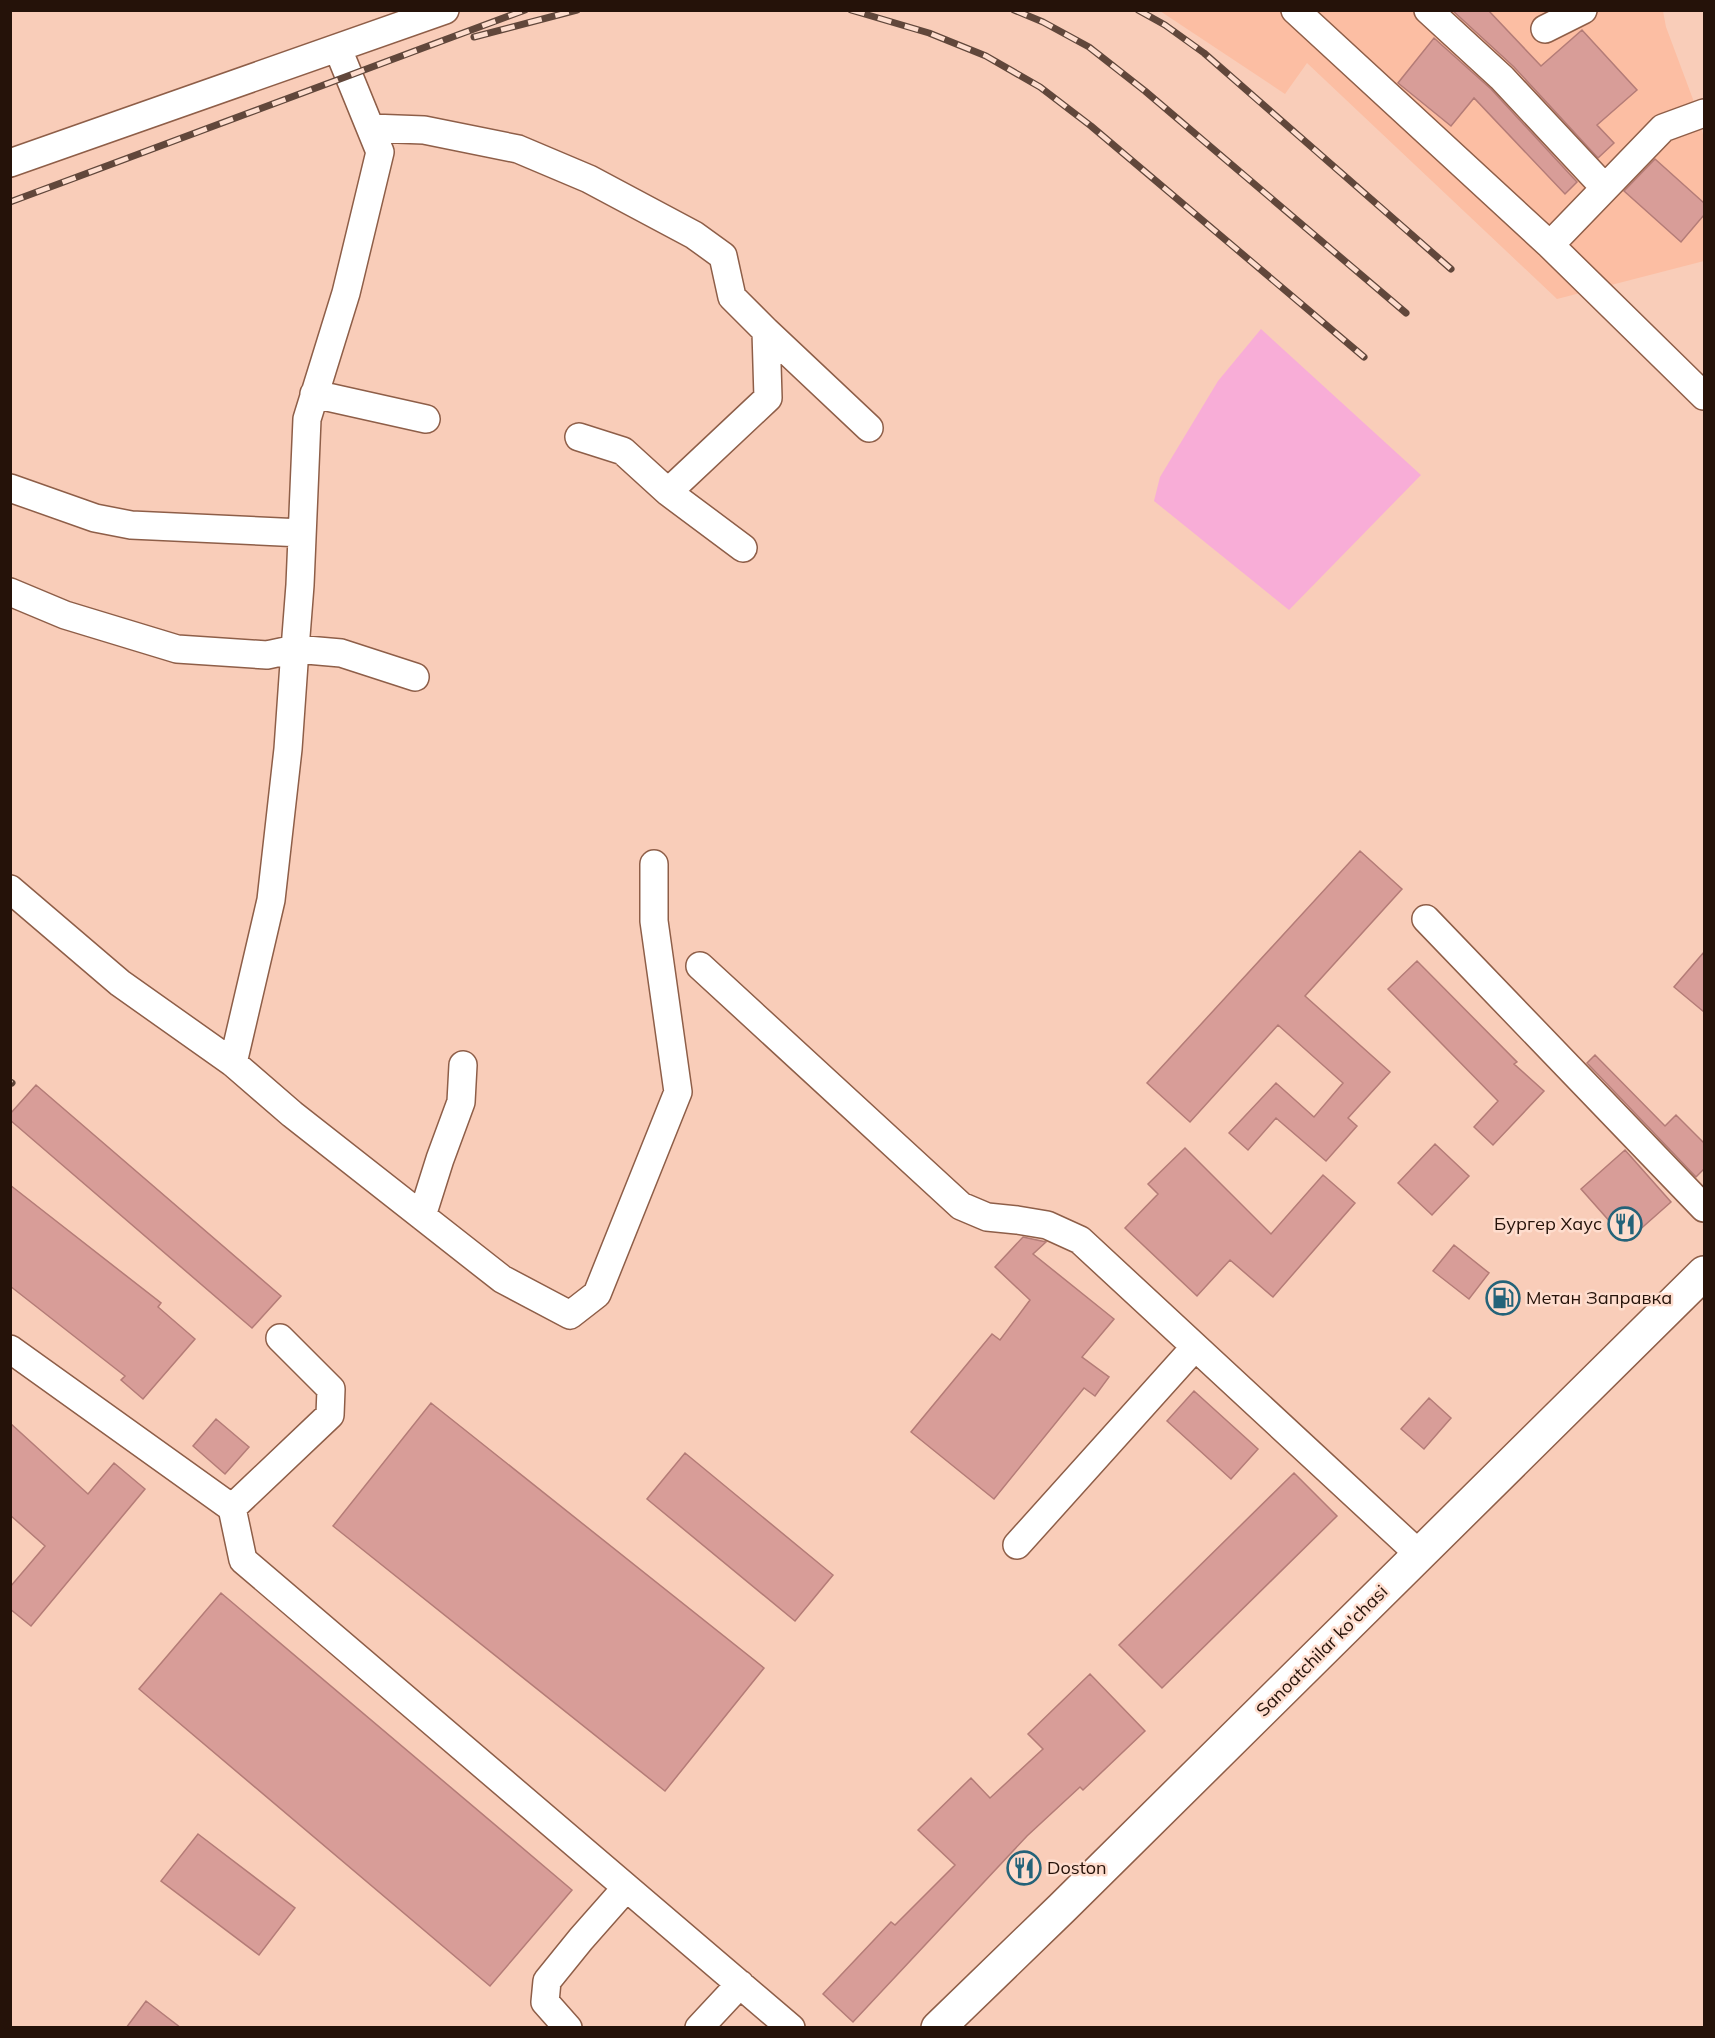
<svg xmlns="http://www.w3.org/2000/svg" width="1715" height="2038" font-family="Mulish,sans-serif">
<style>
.built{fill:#fcbea3}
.green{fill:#f8add7}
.building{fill:#d89d98;stroke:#b47c77;stroke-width:1.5}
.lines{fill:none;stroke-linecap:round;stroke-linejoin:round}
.minor-casing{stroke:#8e5e48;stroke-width:30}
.major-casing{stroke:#8e5e48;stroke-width:36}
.minor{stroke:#fff;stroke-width:27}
.major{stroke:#fff;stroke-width:33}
.rail-casing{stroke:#61473b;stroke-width:7}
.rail{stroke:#feddce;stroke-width:4.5;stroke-dasharray:14;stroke-linecap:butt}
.labels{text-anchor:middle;stroke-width:5;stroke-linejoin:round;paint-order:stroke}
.poi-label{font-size:18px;fill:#251209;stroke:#feddce;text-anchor:start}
.street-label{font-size:18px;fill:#251209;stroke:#feddce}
</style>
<rect width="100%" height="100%" fill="#f9cdb9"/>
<path class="built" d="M1160,11h503l3,16 31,83 7,29v122l-147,38 -250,-236 -22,31z"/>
<path class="green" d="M1261,329l160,146 -132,135 -135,-109 6,-24 58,-96z"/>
<path class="building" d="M1452,10h36l53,56 41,-36 55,60 -40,35 17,18 -16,15 -84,-91z
M1434,38l57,51 86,93 -12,12 -91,-96 -23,28 -53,-43z
M1655,159l49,44v12l-23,27 -57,-51z
M1360,851l42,38 -97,107 85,76 -42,46 9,8 -31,35 -50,-43 -28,32 -19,-17 47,-50 38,34 29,-34 -65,-58 -88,97 -43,-39z
M1704,952v60l-30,-25z
M1417,961l100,101 -3,2 30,27 -51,54 -19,-18 24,-26 -110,-112z
M1595,1055l70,71 11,-11 28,28v26l-8,8 -109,-114z
M36,1085l245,211 -29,32 -242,-208v-6z
M1435,1144l34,32 -37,39 -34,-32z
M1185,1148l86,86 52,-59 32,28 -82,94 -43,-37 -33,36 -72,-68 33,-34 -10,-10z
M1625,1150l46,52 -44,39 -46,-52z
M10,1185l151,118 -3,4 37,32 -52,60 -22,-19 4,-4 -115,-90z
M1023,1237l23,5 -13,12 81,65 -32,38 27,20 -14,19 -11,-8 -90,111 -83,-67 81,-98 8,6 30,-40 -35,-33z
M1454,1245l35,28 -20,26 -36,-28z
M1194,1391l64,58 -27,30 -64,-58z
M1429,1398l22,20 -27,31 -23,-20z
M431,1403l333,265 -99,123 -332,-265z
M216,1419l33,28 -24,27 -32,-28z
M10,1423l78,71 26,-31 31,26 -114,137 -21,-17v-22l35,-41 -35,-31z
M685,1453l148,122 -38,46 -148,-122z
M1294,1473l43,43 -175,172 -43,-43z
M221,1593l351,297 -82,96 -351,-297z
M1090,1674l55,57 -62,59 -3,-3 -53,49 -174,186 -30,-28 68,-72 4,3 60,-60 -37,-35 53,-52 19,20 53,-49 -15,-15z
M198,1834l97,74 -36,47 -98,-74z
M146,2001l35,27h-55z"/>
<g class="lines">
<defs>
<path id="minor" d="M1295,10l255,235 113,-117 41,-15
M1428,10l74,68 103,110
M1545,29l38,-19
M371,128l53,2 94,19 71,30 105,56 29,21 9,41 34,34 2,67 -100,94
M10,163l435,-153
M1550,245l154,151
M766,331l103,97
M314,394l112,25
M579,437l44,14 45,41 75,56
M10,488l85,30 36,7 171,8
M10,592l55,23 112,34 90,6 28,-6 46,4 74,24
M10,889l110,94 113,80 59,51 210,165 68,36 27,-21 81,-202 -24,-171v-57
M1426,919l278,289
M700,966l261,240 26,11 30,3 30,5 33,15 340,315
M233,1063l38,-163 17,-151 7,-100 5,-64 7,-166 39,-126 34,-141 -42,-103
M422,1216l18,-57 21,-57 2,-37
M10,1349l222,159 11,52 548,468
M232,1508l98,-93 1,-26 -51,-51
M1017,1545l178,-198
M568,2028l-23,-26 2,-21 34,-42 45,-51
M699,2028l41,-44"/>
<path id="major" d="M938,2028l124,-120 642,-635"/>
</defs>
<use href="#minor" class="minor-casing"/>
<use href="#major" class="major-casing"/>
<use href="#minor" class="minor"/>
<use href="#major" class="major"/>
<defs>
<path id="rail" d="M851,10l78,23 57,23 54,31 51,39 273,231
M1014,10l29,12 46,25 56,44 261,222
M1138,10l27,15 39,28 247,216
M474,37l103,-27
M10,202l515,-192
M10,1082l2,1"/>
</defs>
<use href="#rail" class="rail-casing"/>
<use href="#rail" class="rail"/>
</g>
<defs>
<symbol id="restaurant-ring" viewBox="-11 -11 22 22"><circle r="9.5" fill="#feddce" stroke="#246379" stroke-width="1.5"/><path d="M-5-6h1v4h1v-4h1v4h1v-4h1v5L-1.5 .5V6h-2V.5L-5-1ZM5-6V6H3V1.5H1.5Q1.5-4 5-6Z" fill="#246379"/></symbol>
<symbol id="fuel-ring" viewBox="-11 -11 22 22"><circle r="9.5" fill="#feddce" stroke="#246379" stroke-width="1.5"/><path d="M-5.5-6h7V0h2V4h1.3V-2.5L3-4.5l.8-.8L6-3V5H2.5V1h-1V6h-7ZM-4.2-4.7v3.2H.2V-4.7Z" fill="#246379"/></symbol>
</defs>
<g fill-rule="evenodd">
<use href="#restaurant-ring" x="1606" y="1205" width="38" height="38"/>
<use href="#fuel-ring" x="1484" y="1279" width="38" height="38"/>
<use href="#restaurant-ring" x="1005" y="1849" width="38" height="38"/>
</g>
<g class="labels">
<g class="poi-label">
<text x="1602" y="1230" text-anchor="end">Бургер Хаус</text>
<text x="1526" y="1304">Метан Заправка</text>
<text x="1047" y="1874">Doston</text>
</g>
<g class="street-label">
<text transform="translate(1322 1651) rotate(-45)" y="6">Sanoatchilar ko'chasi</text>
</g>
</g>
<rect width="1715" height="2038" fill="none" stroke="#251209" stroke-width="24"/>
</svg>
